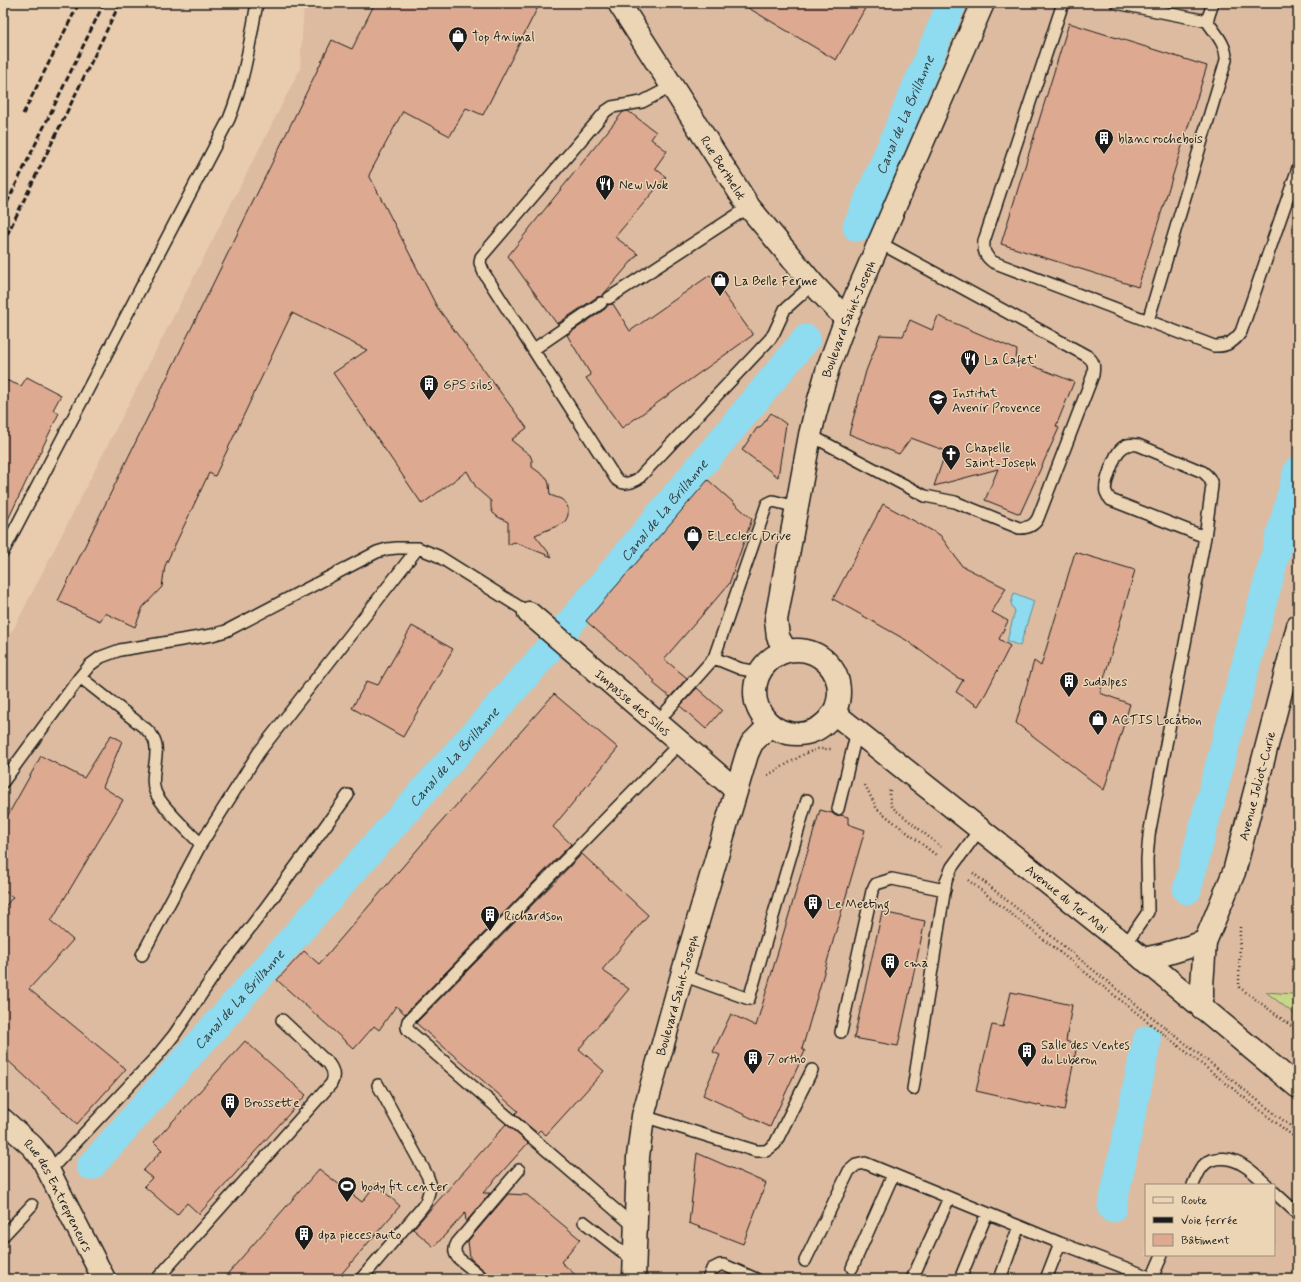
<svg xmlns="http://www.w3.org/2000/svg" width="1301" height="1282" font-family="Mynerve,sans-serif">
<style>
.built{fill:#ddbba0;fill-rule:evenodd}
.green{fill:#c8d68a;stroke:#727953}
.water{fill:#8fdbef;stroke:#618f9b}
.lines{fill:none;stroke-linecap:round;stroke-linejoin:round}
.canal{stroke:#8fdbef;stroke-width:29}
.building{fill:#ddaa91;stroke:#1c1c1c}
.service-casing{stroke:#1c1c1c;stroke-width:14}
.minor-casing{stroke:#1c1c1c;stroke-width:25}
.tertiary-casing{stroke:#1c1c1c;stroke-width:25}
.path{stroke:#1c1c1c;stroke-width:2.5;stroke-dasharray:1 3;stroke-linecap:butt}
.service{stroke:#ecd5b5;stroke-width:11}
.minor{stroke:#ecd5b5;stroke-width:22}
.tertiary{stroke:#ecd5b5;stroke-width:22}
.rail{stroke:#1c1c1c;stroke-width:3;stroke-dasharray:6 3;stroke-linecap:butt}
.labels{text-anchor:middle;stroke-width:3;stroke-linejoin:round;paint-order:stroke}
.poi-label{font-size:13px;fill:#1c1c1c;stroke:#ecd5b5;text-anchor:start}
.street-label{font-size:13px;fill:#1c1c1c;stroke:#ecd5b5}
.water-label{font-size:14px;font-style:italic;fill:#334246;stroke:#ecd5b5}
</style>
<rect width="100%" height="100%" fill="#e9ccae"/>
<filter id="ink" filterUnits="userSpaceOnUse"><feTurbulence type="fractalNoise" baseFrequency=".025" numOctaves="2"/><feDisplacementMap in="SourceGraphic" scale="8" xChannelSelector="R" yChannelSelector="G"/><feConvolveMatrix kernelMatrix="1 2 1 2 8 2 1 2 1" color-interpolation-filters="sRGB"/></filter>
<g filter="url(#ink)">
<path class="built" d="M304,3h994v1276h-1295v-637l11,-14 286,-559zM1146,1185h128v70h-128z"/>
<path class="green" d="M1266,992l26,2 6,4v19z"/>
<path class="water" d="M1014,593l20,8 -14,45 -13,-5 8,-30 -4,-7z"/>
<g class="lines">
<g class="canal">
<path id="s1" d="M857,227l95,-224"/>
<path d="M1187,890l58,-222 53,-198"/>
<path id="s2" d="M91,1166l445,-502 270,-325"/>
<path d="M1112,1208l35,-168"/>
</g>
</g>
<path class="building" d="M375,3h165l-57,112 -17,-7 -16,28 -47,-25 -34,64 68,132 90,121 -16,12 19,15 2,5v7l15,11 2,6 1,11 11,4 5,4 2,5v7l-2,5 -4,4 -27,11 17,22 -38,-15 -6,3v-23l-10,-5 -5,-4 -2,-5v-7l-14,-12 -10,-18 -45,33 -89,-131 34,-23 -75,-37 -77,163 -6,-3 -44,93 -3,21 -19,20 -8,20 -30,-14 -5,8 -42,-20 274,-561 20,9z
M740,3h128l-32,57z
M1069,23l138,43 -69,221 -137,-43z
M628,111l28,21 -5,7 16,12 -12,17 11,9 -51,60 23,17 -36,42 -5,1 -40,27 -49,-68 29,-37 86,-107z
M710,275l43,60 -131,93 -36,-50 5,-3 -24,-40 38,-26 3,-4 5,-1 17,27z
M938,316l79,34 -1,9 58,23 -18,44 3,2 -39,86 -35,-14 13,-31 -64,17 12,-35 -35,-13 -12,16 -50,-20 17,-63 14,-36 23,1 7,-16 22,10z
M27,377l34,18 -8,15 6,3 -56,117v-151l18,7z
M771,413l15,11 -8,53 -36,-27 15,-22h3z
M708,480l44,39 -23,65 -65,75 23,19 -17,19 -17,-14 2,-2 -69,-60z
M883,504l57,31 22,31 44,22 -14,24 16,9 -9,18 11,7 -24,47 -8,13 -22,-14 7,-12 -7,-3 -50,-37 -73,-41z
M1075,552l60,18 -35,123 30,11 -26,86 -88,-67 18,-62 7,5z
M412,626l41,23 -50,88 -51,-29 15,-27 11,4z
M697,688l25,22 -16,19 -26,-23z
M554,694l64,54 -65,79 18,17 -166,170 -9,-8 -17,24 -5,-4 -20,23 -77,-69 27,-29 15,13 110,-128z
M111,735l11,6 -19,46 20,13 -72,121 22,19 -44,49 97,80 -49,55 -74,-68v-147l10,-12 -10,-7v-66l38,-68 43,22z
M820,810l12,3 4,3 5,-1 7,2v7l17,6 -63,219 3,2 -35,76 -67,-32 17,-40 -7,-3 18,-38 25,12z
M582,854l66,61 -46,55 27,19 -50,60 25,22 -58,64 -6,-5 -3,3 -22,-19 3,-3 -102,-88z
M882,912l43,9 -27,125 -44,-8z
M1011,992l61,13 -6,36 11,4 -13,66 -88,-20 16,-66 11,2z
M245,1041l61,54 -107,119 -12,-11 -10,12 -33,-29 8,-8 -9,-7 19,-21 -8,-8z
M506,1124l22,19 -45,50h7l-24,29 -1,-9 -31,34 -21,-18z
M697,1153l69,30 -23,61 -54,-21z
M319,1169l43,33 14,-18 24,22 -63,73h-114z
M508,1194l19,1 53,44 -19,23 19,17h-87l-5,-5 -18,-16 -2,-17z"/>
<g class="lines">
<defs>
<path id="service" d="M1065,3l-3,3 -78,235c-1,10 1,15 9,21l221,84c12,1 21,-5 27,-14l57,-164
M1116,3l91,18 6,-18
M671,87l-29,15 -30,5 -6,4 -125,146 -1,6 4,10 132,206c7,6 13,5 22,0l132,-140 4,-6 11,-24 28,-25
M609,298l140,-91
M1148,321l78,-261c1,-15 -11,-27 -19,-39
M534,349l67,-46
M810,435l115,61 30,6 64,26c9,0 15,-2 19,-10l55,-143c1,-9 2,-13 -6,-19l-207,-113
M3,552l226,-433c15,-37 21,-77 28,-116
M760,672l-19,-3 -27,-11 53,-154 6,-3 24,6
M80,677l66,52c3,3 6,6 8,10 7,14 -5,37 1,52 4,13 35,42 46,53l58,-92 159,-204
M657,722l57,-64
M3,782l77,-105 10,-12 11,-8 19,-7 92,-15 14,-4 151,-79 10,-3 10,-1h21l20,8 91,57
M838,809l19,-78
M1126,944l22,-32 -1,-53 2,-24 56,-298 7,-51c-1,-7 -4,-10 -9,-14l-65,-27c-7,-1 -12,-1 -17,4 -6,5 -18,36 -15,43 1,3 3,6 5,8l94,37
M142,955l59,-111
M682,975l67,24 58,-199
M841,1032l31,-141 4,-7 16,-5 53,11
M913,1089l33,-208 6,-14 28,-38
M643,1116l113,35h10l9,-7 37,-74
M49,1171l108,-115 17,-21 43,-64 49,-64 82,-112
M1193,1185c3,-7 6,-16 12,-21 10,-9 28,-6 38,1 9,5 16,13 24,20
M1274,1192l24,22
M584,1222l50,39
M635,1227l-226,-196c-3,-3 -2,-6 -1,-10l272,-278
M3,1236l29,-31
M805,1261l44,-90 7,-6 9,-2 195,80 92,35
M852,1268l41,-93
M157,1279l174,-195c4,-7 3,-13 -2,-20l-47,-44
M361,1279l59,-69 6,-8 3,-10 1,-9 -3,-8 -49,-90
M484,1279l-26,-21c-4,-5 -4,-10 -1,-15l62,-73
M708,1279l4,-10 8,-4h4l32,14
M912,1279l37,-81
M960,1279l27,-66
M1000,1279l19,-53
M1046,1279l14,-36
M1154,1279l-2,-1 10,-23"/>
<g id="minor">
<path id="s3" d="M619,3l130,204 64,77 33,35"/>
<path id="s4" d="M529,613l207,177"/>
<path d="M1143,959l19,-4 43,-13"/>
<path id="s5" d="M1202,1008v-22l3,-44 29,-70 64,-246"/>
<path id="s6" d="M3,1120l29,26 10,12 62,121"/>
</g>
<g id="tertiary">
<circle cx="797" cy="692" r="42"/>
<path id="s7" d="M786,651l-8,-14 -2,-17 34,-185 5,-21 13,-46 18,-49 137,-316"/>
<path id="s8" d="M834,713l322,256 142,118"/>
<path id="s9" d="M634,1279l4,-122 5,-41 39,-141 65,-221 5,-11 18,-18"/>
</g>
</defs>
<use href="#service" class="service-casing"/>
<use href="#minor" class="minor-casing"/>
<use href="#tertiary" class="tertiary-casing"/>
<path class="path" d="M768,775l38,-22 12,-4h14
M865,785l12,24 59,46
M890,790l-1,5 3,12 49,40
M973,873l161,130 164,129
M968,880l330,260
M1240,927l-1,60 59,44"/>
<use href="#service" class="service"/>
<use href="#minor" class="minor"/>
<use href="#tertiary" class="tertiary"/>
<path class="rail" d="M23,114l56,-111
M3,211l101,-208
M3,243l117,-240"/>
</g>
</g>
<defs>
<symbol id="shop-pin" viewBox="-11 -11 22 30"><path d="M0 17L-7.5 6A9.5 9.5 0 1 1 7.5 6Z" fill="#1c1c1c" stroke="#ecd5b5"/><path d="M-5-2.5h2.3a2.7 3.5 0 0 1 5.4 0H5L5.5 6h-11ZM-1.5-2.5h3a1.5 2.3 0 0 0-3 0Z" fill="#fff"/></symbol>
<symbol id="building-pin" viewBox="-11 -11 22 30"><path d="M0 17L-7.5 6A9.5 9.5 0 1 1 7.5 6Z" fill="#1c1c1c" stroke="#ecd5b5"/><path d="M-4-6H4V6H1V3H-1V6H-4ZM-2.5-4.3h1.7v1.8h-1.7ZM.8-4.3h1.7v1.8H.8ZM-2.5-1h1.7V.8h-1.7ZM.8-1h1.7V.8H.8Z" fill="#fff"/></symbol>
<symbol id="restaurant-pin" viewBox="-11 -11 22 30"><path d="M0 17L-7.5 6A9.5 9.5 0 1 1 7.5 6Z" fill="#1c1c1c" stroke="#ecd5b5"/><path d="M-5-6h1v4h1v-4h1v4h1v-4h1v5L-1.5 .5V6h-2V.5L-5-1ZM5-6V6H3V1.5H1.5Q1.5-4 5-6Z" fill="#fff"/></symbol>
<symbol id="school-pin" viewBox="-11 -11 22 30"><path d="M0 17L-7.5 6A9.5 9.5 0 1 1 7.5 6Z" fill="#1c1c1c" stroke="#ecd5b5"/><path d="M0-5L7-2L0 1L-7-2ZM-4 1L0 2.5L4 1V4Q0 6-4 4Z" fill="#fff"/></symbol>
<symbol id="church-pin" viewBox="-11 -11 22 30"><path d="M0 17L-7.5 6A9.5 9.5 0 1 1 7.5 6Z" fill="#1c1c1c" stroke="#ecd5b5"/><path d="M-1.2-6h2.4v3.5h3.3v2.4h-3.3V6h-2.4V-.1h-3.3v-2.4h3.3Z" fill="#fff"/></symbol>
<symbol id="stadium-pin" viewBox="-11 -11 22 30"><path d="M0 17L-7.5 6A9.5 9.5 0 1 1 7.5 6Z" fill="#1c1c1c" stroke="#ecd5b5"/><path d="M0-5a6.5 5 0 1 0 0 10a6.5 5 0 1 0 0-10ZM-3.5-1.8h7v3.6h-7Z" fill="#fff"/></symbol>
</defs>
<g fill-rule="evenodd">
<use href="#shop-pin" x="447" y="25" width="22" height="30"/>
<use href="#building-pin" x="1093" y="127" width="22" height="30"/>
<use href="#restaurant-pin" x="594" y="173" width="22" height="30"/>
<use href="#shop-pin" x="709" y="269" width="22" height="30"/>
<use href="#restaurant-pin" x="959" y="348" width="22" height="30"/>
<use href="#building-pin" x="418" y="373" width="22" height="30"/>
<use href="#school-pin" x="927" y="388" width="22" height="30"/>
<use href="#church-pin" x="940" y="443" width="22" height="30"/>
<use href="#shop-pin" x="682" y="524" width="22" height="30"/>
<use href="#building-pin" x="1058" y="670" width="22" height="30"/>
<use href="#shop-pin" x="1087" y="708" width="22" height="30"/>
<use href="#building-pin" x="802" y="892" width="22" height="30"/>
<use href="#building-pin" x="479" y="904" width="22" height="30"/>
<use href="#building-pin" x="879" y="951" width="22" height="30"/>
<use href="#building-pin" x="1016" y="1040" width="22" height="30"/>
<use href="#building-pin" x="742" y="1047" width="22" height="30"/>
<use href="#building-pin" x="219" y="1091" width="22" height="30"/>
<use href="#stadium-pin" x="336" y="1175" width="22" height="30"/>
<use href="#building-pin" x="293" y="1223" width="22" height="30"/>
</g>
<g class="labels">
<g class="poi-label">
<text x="472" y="41">Top Animal</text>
<text x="1118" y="143">blanc rochebois</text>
<text x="619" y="189">New Wok</text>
<text x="734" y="285">La Belle Ferme</text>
<text x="984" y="364">La Cafet'</text>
<text x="443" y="389">GPS silos</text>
<text x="952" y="397">Institut<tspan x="952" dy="15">Avenir Provence</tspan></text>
<text x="965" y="452">Chapelle<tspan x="965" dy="15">Saint-Joseph</tspan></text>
<text x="707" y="540">E.Leclerc Drive</text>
<text x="1083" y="686">sudalpes</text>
<text x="1112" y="724">ACTIS Location</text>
<text x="827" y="908">Le Meeting</text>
<text x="504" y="920">Richardson</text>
<text x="904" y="967">cma</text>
<text x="1041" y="1049">Salle des Ventes<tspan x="1041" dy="15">du Luberon</tspan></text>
<text x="767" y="1063">7 ortho</text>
<text x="244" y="1107">Brossette</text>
<text x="361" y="1191">body fit center</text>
<text x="318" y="1239">dpa pieces auto</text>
</g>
<g class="street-label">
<text dy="5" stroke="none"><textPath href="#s3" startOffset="195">Rue Berthelot</textPath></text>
<text dy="5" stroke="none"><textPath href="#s7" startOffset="344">Boulevard Saint-Joseph</textPath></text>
<text dy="5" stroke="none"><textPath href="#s4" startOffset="137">Impasse des Silos</textPath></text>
<text dy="5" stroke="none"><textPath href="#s5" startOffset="231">Avenue Joliot-Curie</textPath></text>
<text dy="5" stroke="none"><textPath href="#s8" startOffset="298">Avenue du 1er Mai</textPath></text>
<text dy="5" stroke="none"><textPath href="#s9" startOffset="289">Boulevard Saint-Joseph</textPath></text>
<text dy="5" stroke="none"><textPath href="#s6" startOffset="95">Rue des Entrepreneurs</textPath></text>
</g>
<g class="water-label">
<text dy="5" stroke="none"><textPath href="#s1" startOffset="122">Canal de La Brillanne</textPath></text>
<text dy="5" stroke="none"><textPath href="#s2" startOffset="871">Canal de La Brillanne</textPath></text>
<text dy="5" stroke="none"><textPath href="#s2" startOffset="547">Canal de La Brillanne</textPath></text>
<text dy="5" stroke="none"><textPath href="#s2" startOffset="223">Canal de La Brillanne</textPath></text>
</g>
</g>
<rect width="1301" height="1282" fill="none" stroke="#ecd5b5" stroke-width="16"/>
<rect x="8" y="8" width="1285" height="1266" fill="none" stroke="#1c1c1c" stroke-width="1.5" filter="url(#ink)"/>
<rect x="1145" y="1184" width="130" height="72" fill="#ecd5b5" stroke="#998b78"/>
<rect x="1153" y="1197" width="20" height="6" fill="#ecd5b5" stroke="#998b78"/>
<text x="1181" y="1204" font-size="12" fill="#1c1c1c">Route</text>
<rect x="1153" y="1217" width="20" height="6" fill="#1c1c1c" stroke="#998b78"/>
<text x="1181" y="1224" font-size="12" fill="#1c1c1c">Voie ferrée</text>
<rect x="1153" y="1234" width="20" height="12" fill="#ddaa91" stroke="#998b78"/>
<text x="1181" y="1244" font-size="12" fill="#1c1c1c">Bâtiment</text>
</svg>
